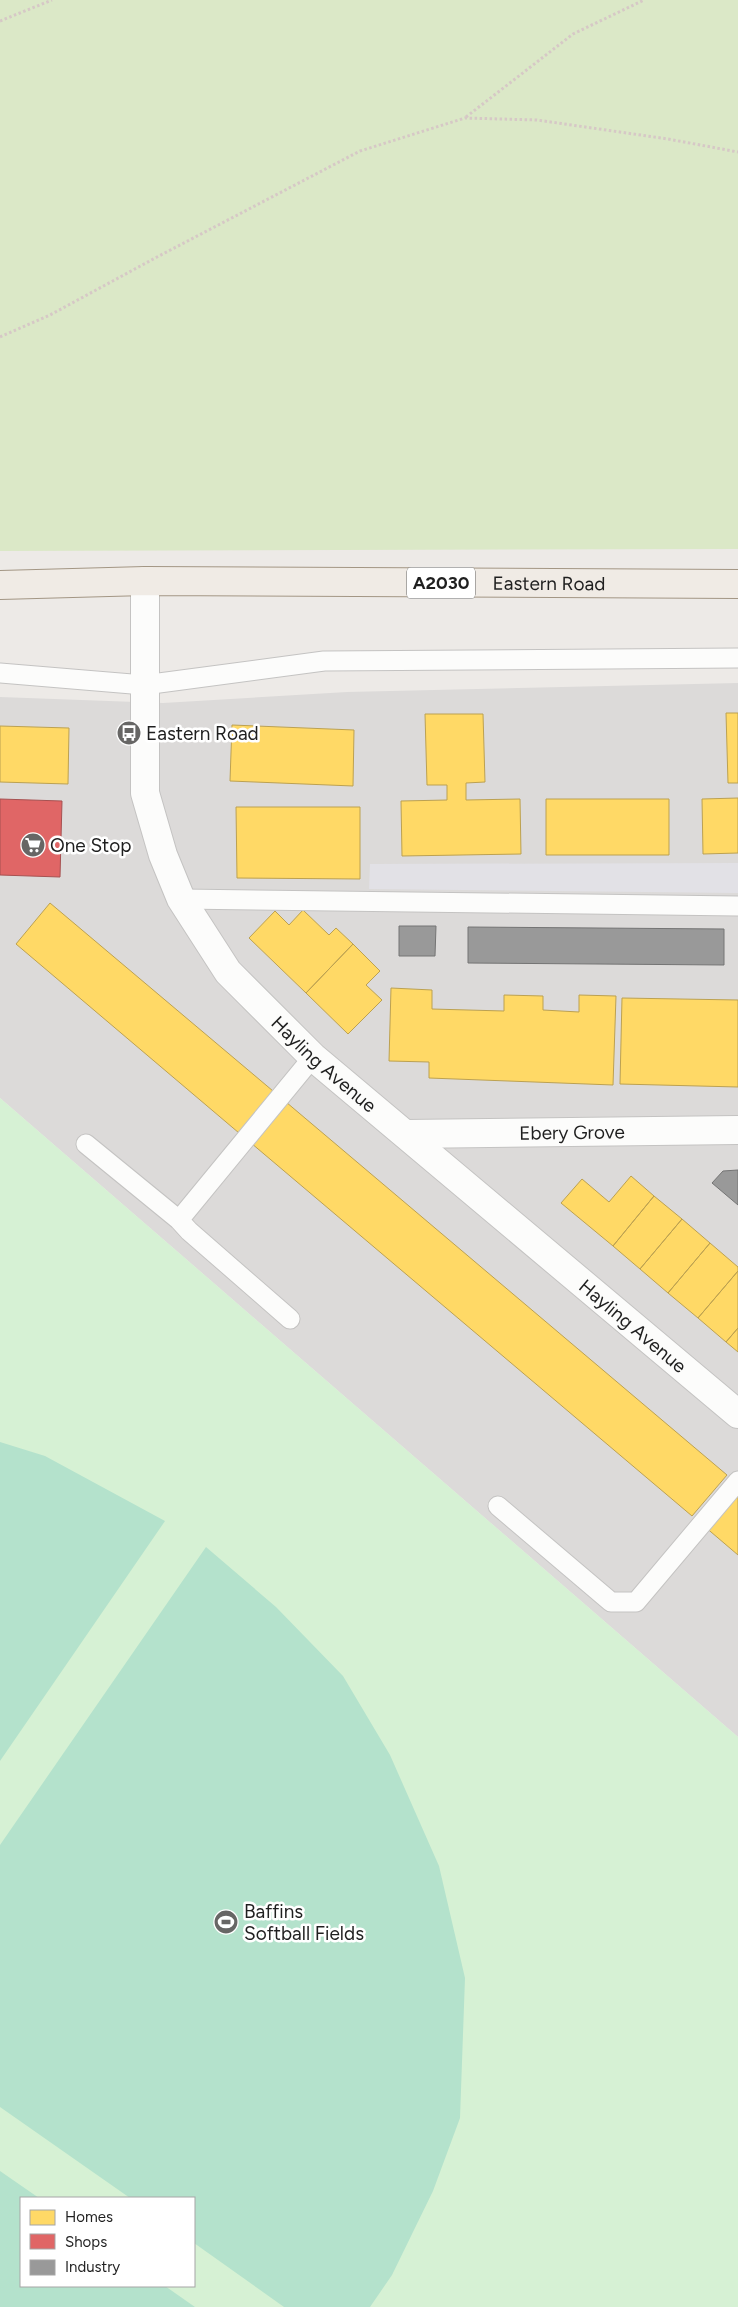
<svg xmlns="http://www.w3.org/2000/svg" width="738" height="2307" font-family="Figtree,sans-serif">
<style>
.residential{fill:#dcdad9}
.grass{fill:#dbe8c7}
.park{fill:#d6f1d4;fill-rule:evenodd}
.pitch{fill:#b4e2cc}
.plaza{fill:#e2e1e6}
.homes{fill:#ffd966;stroke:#bca151}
.shops{fill:#e06666;stroke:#a65151}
.industry{fill:#999;stroke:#747474}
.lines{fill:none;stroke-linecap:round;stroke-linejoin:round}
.lane-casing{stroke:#c4c3c2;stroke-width:21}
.street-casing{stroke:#c4c3c2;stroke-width:30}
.primary-casing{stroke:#a39684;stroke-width:30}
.path{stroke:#d6c8c6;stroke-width:3;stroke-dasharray:2.5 2.5;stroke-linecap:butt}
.lane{stroke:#fcfcfb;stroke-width:19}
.street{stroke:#fcfcfb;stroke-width:28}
.primary{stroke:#f0ebe5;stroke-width:28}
.labels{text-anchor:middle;stroke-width:5;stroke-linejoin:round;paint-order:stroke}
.shield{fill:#fff;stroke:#626262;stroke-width:1}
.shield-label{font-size:18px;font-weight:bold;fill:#1f1f1f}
.street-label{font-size:19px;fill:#1f1f1f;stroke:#fff}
.poi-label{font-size:19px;fill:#1f1f1f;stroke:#fff;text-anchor:start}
</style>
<rect width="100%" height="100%" fill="#edeae7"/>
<path class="residential" d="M738,683v1054l-738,-639v-401l163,6 184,-11z"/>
<path class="grass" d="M0,0h738v549l-738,2z"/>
<path class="park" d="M0,1098l738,639v570h-738zM21,2198h173v88h-173z"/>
<path class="pitch" d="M0,1442l45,14 120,65 -165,240z
M206,1547l70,60 67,69 47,79 49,111 26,112 -5,140 -27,73 -41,84 -22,32h-86l-90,-64v-45h-64l-130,-91v-262z
M0,2171l39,27h-18v88h144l30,21h-195z"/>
<path class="plaza" d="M738,863v30l-369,-4 1,-25z"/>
<path class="homes" d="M726,713h12v70h-10z
M425,714h58l2,68 -19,1v17l54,-1 1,55 -119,2 -1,-55 46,-1v-15h-20z
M232,725l122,5 -1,56 -123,-5z
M0,726l69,2 -1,56 -68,-2z
M738,798v55l-35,1 -1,-55z
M546,799h123v56h-123z
M236,807h124v72l-123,-1z
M50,903l223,188 -34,42 -223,-189z
M303,910l26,25 7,-7 17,16 -47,49 -57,-55 26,-27 14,14z
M353,944l27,27 -14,14 16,15 -34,34 -42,-41z
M391,988l41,2v19l72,2v-16l39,1v14l36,2v-17l37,1 -3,89 -184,-7v-16l-40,-1z
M622,998l116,2v87l-118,-3z
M286,1102l441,373 -35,41 -441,-373z
M631,1176l23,20 -41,50 -52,-43 21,-24 27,23z
M654,1196l28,23 -42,50 -27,-23z
M682,1219l28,24 -42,50 -28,-24z
M710,1243l28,24v4l-40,47 -30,-25z
M738,1271v57l-12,14 -28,-24z
M738,1328v24l-12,-10z
M738,1487v68l-34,-29z"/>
<path class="shops" d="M0,799l62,2 -2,76 -60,-2z"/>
<path class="industry" d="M399,926h37l-1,30h-36z
M468,927l256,2v36l-256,-2z
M738,1170v35l-26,-22 11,-12z"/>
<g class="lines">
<defs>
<path id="lane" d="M0,673l144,12 180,-24 414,-3
M181,899l557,7
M86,1144l93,76 134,-163
M179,1220l10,11 101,88
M498,1506l113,96h25l102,-121"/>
<g id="street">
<path id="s1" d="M145,581v212l18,62 18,44 47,73 85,85 425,357"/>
<path id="s2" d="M406,1134l332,-4"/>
</g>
<g id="primary">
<path id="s3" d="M0,585l145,-4 593,3"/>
</g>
</defs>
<use href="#lane" class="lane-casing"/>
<use href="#street" class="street-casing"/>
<use href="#primary" class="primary-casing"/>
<path class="path" d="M0,21l52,-21
M466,117l107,-83 71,-34
M0,337l50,-22 107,-58 203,-106 105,-33 72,2 131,19 70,13"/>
<use href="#lane" class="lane"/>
<use href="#street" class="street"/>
<use href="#primary" class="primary"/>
</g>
<defs>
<symbol id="bus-disc" viewBox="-11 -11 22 22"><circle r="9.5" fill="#676665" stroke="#fff"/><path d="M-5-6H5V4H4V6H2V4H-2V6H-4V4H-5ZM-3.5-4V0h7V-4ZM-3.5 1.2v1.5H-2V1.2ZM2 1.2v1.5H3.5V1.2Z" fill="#fff"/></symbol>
<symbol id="supermarket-disc" viewBox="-11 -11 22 22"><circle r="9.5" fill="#676665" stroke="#fff"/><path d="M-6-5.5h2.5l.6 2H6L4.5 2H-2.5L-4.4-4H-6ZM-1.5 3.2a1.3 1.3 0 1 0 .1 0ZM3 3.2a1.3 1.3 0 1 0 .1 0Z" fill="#fff"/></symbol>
<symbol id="stadium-disc" viewBox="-11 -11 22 22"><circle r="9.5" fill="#676665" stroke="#fff"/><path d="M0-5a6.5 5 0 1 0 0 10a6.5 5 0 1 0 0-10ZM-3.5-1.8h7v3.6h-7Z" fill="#fff"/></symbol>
</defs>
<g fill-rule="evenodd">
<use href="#bus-disc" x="115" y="719" width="28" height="28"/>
<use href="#supermarket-disc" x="19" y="831" width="28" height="28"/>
<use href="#stadium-disc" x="212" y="1908" width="28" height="28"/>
</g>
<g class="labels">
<rect class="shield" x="407" y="567.5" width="68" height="31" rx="4"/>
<g class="shield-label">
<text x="441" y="589">A2030</text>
</g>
<g class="street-label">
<text dy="7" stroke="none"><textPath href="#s3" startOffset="549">Eastern Road</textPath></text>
<text dy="7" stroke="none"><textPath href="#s1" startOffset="544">Hayling Avenue</textPath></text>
<text dy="7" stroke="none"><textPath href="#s2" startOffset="166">Ebery Grove</textPath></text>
<text dy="7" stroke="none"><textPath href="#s1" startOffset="949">Hayling Avenue</textPath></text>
</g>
<g class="poi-label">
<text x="146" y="740">Eastern Road</text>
<text x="50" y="852">One Stop</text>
<text x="244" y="1918">Baffins<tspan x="244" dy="22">Softball Fields</tspan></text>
</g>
</g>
<rect x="20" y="2197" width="175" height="90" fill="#ffffff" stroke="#a5a5a5"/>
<rect x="30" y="2210" width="25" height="15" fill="#ffd966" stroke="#a5a5a5"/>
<text x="65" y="2222" font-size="15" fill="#1f1f1f">Homes</text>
<rect x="30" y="2234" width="25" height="15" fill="#e06666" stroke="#a5a5a5"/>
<text x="65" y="2247" font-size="15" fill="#1f1f1f">Shops</text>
<rect x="30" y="2260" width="25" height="15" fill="#999999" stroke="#a5a5a5"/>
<text x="65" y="2272" font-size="15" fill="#1f1f1f">Industry</text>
</svg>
